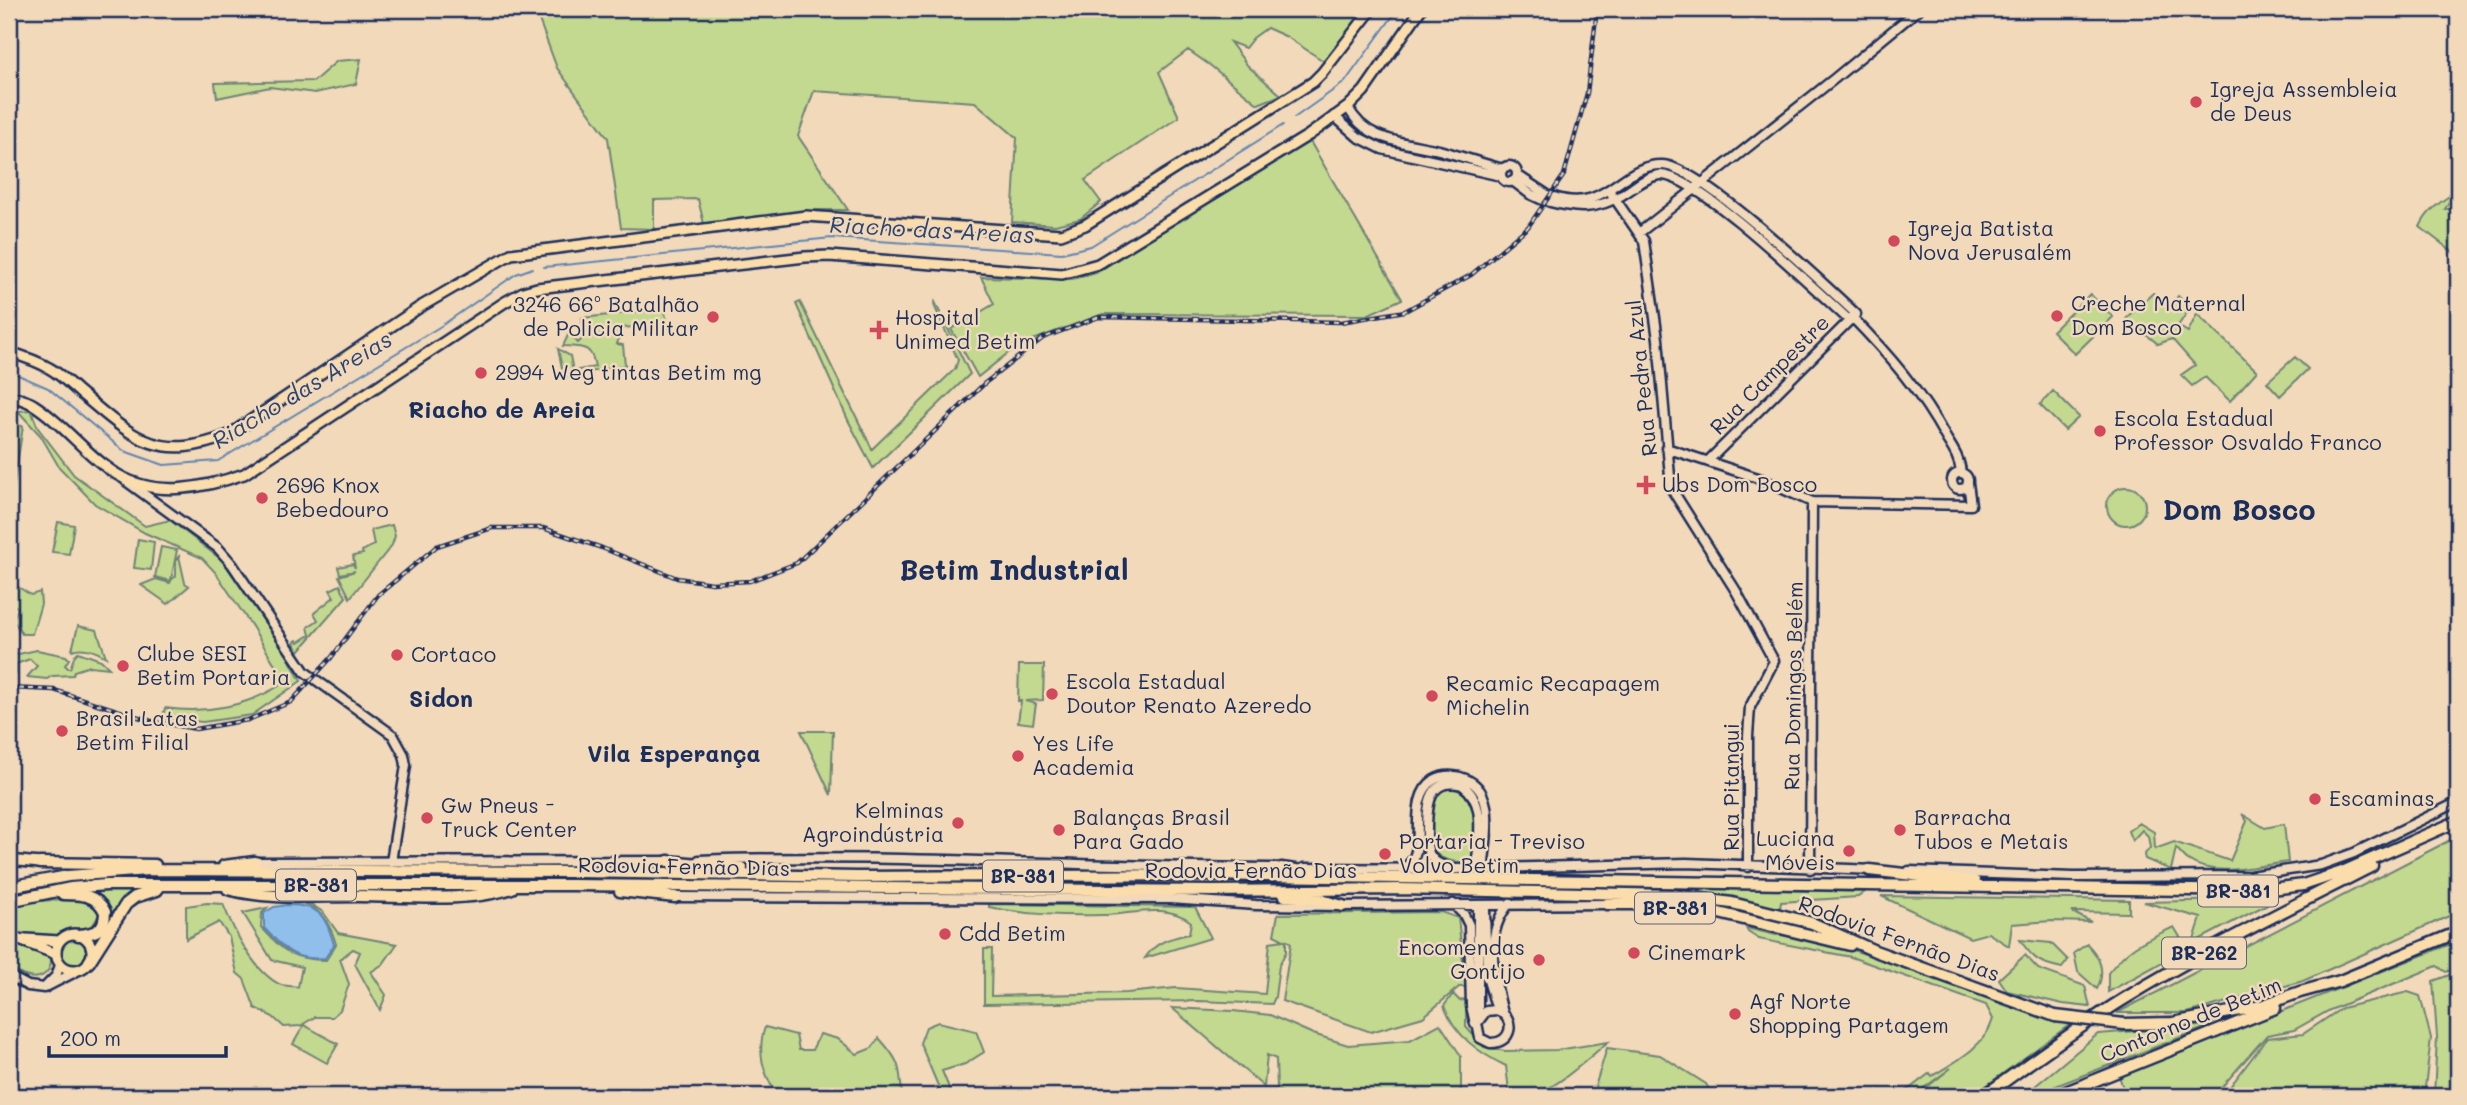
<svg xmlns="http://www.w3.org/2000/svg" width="2467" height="1105" font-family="Mali,sans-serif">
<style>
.green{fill:#c3d98f;stroke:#6f8476;stroke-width:2}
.water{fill:#90bfeb;stroke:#6185b3;stroke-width:2}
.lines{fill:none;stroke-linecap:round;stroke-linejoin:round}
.stream{stroke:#6185b3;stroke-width:2}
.secondary-casing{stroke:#1b2f5e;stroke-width:13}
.primary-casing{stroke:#1b2f5e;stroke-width:14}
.highway-casing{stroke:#1b2f5e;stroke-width:15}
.secondary{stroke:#f2d9b9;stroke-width:8}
.primary{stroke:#fbddab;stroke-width:9}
.highway{stroke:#fbddab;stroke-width:10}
.rail-casing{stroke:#1b2f5e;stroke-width:4.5}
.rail{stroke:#f2d9b9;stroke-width:2;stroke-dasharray:5;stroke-linecap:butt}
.highway-bridge-casing{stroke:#1b2f5e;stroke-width:15;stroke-linecap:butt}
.highway-bridge{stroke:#fbddab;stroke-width:10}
.poi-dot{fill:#d1495b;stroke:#f2d9b9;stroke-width:2.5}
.labels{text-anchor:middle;stroke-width:5;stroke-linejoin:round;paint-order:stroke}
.shield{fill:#f2d9b9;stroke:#5c6279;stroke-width:2}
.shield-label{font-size:19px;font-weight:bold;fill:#1b2f5e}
.poi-label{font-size:21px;fill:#1b2f5e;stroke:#f2d9b9;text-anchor:start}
.street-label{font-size:21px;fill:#1b2f5e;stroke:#f2d9b9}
.water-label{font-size:23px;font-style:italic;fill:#2d4573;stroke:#f2d9b9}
.neighbourhood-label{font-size:23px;font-weight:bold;fill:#1b2f5e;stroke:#f2d9b9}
.district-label{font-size:28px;font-weight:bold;fill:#1b2f5e;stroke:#f2d9b9}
</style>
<rect width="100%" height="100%" fill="#f2d9b9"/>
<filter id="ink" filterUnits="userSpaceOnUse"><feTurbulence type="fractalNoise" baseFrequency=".0143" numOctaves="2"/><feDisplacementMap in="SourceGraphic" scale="14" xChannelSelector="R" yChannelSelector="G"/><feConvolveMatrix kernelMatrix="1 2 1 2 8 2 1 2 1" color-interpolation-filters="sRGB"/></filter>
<g filter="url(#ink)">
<path class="green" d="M535,9h829l-39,53 -38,-25 -20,-9 -14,10 -8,10 -15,-6 18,24 33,29 -23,9 -47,-38 -23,-16 -29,22 20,45 -94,63 16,22 -21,17 -25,6 -43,-3 5,-84 -42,-36 -161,-11 -16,45 50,74h-30l-114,14 -6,-25 -44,1v29l-33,-1 -13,-90 -51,-70z
M361,59l-5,25 -41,9 -45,-6 -53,11 -2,-15 99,-2 23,-20z
M1308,138l94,161 -35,16 -264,-1 -86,32 -39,31 -27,-48 43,-25 -13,-27 91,2 24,-6z
M2458,190v8l-8,2 -5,9h13v47l-38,-29c7,-17 23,-27 38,-37z
M2153,293l18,13 7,-10 12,12 -12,18 10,6 9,-18 60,57 -27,30 -25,-24 -13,9 -11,-11 14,-10 -23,-26 -14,5 -32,-26z
M2090,294l23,23 -38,37 -23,-23z
M800,302l72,147 83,-80 3,-9 -24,-55 1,-3 35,72 -97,94 -25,-48 -52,-116z
M664,309l5,20 -24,-3 -23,2 -5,16 6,1 2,20 -61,12 -6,-28 12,7 3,15 22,-4c-3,-22 -13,-20 -32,-21l6,-13 9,10 5,-5 -1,-20z
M2295,357l13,12 -28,27 -13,-14z
M2053,391l26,26 -14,13 -25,-25z
M31,410l7,18 36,47 71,51 25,-6 53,41 64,94 14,26 -49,34 -49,7 -41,-4 3,-10c41,6 83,-2 117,-24l-8,-21 -21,-35 -37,-55 -14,-15 -57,-25 -50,-29 -36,-37 -18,-31 -23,-25z
M9,424l14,2 -14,91z
M2107 506a19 19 0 1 1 38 0a19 19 0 1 1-38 0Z
M58,522l16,3 -5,29 -17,-2z
M392,525l3,11 -3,9 -42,53 -11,-22 16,-5 -15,3 -2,-7 15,-3 2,4 -2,-12 10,-2 -1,-3 12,-6 -3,-15z
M138,539l16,3 -3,28 -17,-2z
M161,547l16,3 -6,30 5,-4v-16l3,-4 6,27 4,3 -21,18 -27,-19 15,-6 14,4 1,-2 -16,-4z
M15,585l16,10 9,-3 1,12 -9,30h-10l-9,-14 5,-12 -8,-6 -1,-5 3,-1 -1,-8z
M340,585l6,12 -47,54 -5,-9 3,-2 2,2 11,-7 -2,-8 10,-7 -4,-7 20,-16 -4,-7z
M78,626l19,4 9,27c-10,-6 -23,-11 -34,-7z
M37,650l29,6 3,3 -4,6 3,3h2l5,-13 3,-3 23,8 8,8 -19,-2 -16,5 -1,4 -21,1 -5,3 -20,-2 10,-11 -7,-7 -14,5v10l-7,1v-19z
M1019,665h25l-1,35 -18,1 11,3 -3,20 -15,-2 3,-21h-3z
M801,731h32l-2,64z
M1449,788c34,2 24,51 24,76 -10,-2 -31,-2 -37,-11 -7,-9 -7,-47 -2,-56 4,-5 10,-7 15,-9z
M2242,814l23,14 19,-4 4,38c-30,3 -73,17 -100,-2 -4,-3 -8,-8 -12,-12l-5,22 -26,-11 -1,-4 6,-7 -2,-12 -6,-6 -10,11 -4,-10 11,-8 15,9 1,17 19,-7 56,19 17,-40z
M2458,836v76l-155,69 -116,32h-70z
M1661,887l204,5 -7,5 -77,5 -1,6z
M130,890l9,1 -42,57 -5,-10 11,-9 5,-8 -21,-29z
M1881,896l248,4v13l-57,-1 19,10 -39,-1 -40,3 -3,22 -21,-13 -18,5z
M65,899c15,0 27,-2 34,14 -7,21 -16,15 -35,17l-8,8 -30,-2 -17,-7v-21l19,-6z
M2277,899l-84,44 8,-25 -57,-16z
M306,901l17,11 15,21 59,11 -14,20 -12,8 15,23 -6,15 -25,-46 5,-12 -7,-3 -13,10 9,25 -9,26 -8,7h-17l-15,9 -16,1 -11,-10 -18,-9 -11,-29 -7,-6 -8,-36 -10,-15 -33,17v-33l21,-3 16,1c10,25 31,69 58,81 5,1 12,1 17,2l4,-20 -30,-7 -29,-47 24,-5 -5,5 -1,14c23,24 30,33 65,33l10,-16c-6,-21 -15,-35 -35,-42z
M989,904l206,3 16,31 -66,20c11,-17 26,-20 44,-24l2,-12c-25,-20 -60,-7 -89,-7 -37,1 -76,0 -113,-8z
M1441,912l17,6 8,69h-7l-36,30 -52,15 -89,-31 9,-58 -5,-3v12l-7,13 -4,32 -3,7 -73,-3 -215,3v-55h8l-1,47 136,-3 49,-5 89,6 5,-52 14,-2 -10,-5 4,-21z
M2174,927l9,15 -13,16 -62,34v-19c22,-28 35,-32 66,-46z
M1746,928l30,7 13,-1 61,15 222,74 -100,73h-56l35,-28 -38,28h-13l30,-23 2,3c23,-14 53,-29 61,-57l-7,-14 -135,-48 -92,-18 -11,-7z
M60 952a13 13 0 1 1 26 0a13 13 0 1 1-26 0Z
M2020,940l31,3 17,17 -6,8c-23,-5 -28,-8 -42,-28z
M2458,941v27l-12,4 -9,-6 -107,44 -36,20 -27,5 -53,61h-88l-7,-20z
M9,943l41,12c4,16 -9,27 -25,21 -6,-2 -10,-6 -16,-9z
M2087,944c13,13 19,27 10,45l-19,-17 -4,-19z
M2025,955l13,14 47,17 5,21 -27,-3 -56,-13 -8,-12z
M2458,972v90l-3,33 -21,1 3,-59 -4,-56z
M2408,992l12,4 11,42 -7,58h-201l44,-58 36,-4 39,-26z
M1453,994l7,7 6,-2v28l18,20 21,4 52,-1 51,-8c-18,14 -65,61 -89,54 -4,-1 -7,-3 -10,-5l-3,-25c-27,-13 -51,-30 -62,-60z
M1172,1008l61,3 37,4 43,19 35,11 62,-5 30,-16 21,32v40h-174l-10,-7 -1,-30 -9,-4 -3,32z
M938,1022l38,9 8,21 -19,12 -23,7 9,22 17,3h-22l-5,-3 -21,-50 6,-16z
M304,1025l34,19 -11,19 -34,-19z
M2212,1025l-182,71h-7l75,-62z
M765,1027l31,8 3,15h13l8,-16 18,5 19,15 15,-6 7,-10c21,23 21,28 23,58h-125c-13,-22 -21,-43 -12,-69z
M1607,1048l53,7 46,29 7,12h-114l-4,-9z"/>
<path class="water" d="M287,905c32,0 39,10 47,40l-9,13c-32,3 -40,-9 -61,-30v-15l10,-6z"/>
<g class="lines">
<path class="stream" d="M1294,118l51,-36 53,-73
M1357,129l16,11 20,8
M1398,149l38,6 42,12
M1627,181c26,-10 37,-13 62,0
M1708,193l15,12
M1768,241l7,6
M1791,261l26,24
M544,267l288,-29 230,15 29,-7 192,-121
M9,371l39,17 76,63 40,14 54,-4 223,-135 75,-52 17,-6"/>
<defs>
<path id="secondary" d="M1348,107c17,35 57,35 91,43 21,6 42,13 64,19
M1334,116l24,21 24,12 119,27
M1501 174a8 8 0 1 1 16 0a8 8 0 1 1-16 0Z
M1517,175l29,19
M1513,181l17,13 13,6
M1609,190l35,51 14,98 13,149 65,103 38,70 -24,46 -2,29v131
M1554,197c53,18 66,-33 108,-32 38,1 162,119 194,149l-148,147
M1550,202c27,7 47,8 72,-7 12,-7 23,-18 37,-20 35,-4 160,118 190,145
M1639,233l195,-154 85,-70
M1852,317c37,38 69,75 94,121 7,11 14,21 15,35
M1666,448l95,31 51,23 159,3 -3,-22
M1952 481a8 8 0 1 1 16 0a8 8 0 1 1-16 0Z
M126,481l92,67 14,16 73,108 88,63 11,20 2,10 -15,97
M699,860c195,-7 390,8 585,8
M255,862l417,-1
M1446,866c-5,-1 -11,-4 -14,-8 -6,-7 -5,-18 -5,-27 0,-24 1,-55 35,-46 25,17 16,52 15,78
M1304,868l152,1 230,-6 189,7
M1404,868c28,-15 -1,-67 30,-88 8,-5 18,-5 26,-3 38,10 26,58 24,86
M1810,869l2,-367
M1909,871l164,6 177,-1 71,-11 33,-12 104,-51
M675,897l495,2 86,6 87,1 264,-2
M1453,904l11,11 5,10 2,81 4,18
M1478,909v109
M1485,910l2,67 10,33c20,9 15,34 -7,33l-10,-5 -3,-15 9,-12 11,-1
M9,976l19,10 16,2 37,-19
M47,985l9,-9 4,-11
M1503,1013c-9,-34 -20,-82 7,-110"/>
<path id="primary" d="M9,352c13,4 28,9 40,16 11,6 21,16 30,24 53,44 77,72 150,43l191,-128 91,-53 295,-38 255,18 24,-9 228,-143 9,-9 50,-64
M9,396c8,2 18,4 25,9 29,18 55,53 84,70 39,23 86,13 126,-1l261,-172 18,-10 14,-4 268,-31 24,-1 233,18 36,-10 211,-129 39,-28 16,-16 57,-82
M9,860l31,3
M56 952a18 18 0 1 1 36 0a18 18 0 1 1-36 0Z
M9,936l47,18
M26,939l33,2"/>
<path id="highway" d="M668,861l74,7
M40,863l115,2
M224,866l31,-4
M1281,868l29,4
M1869,870l106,12
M9,887l59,-11 80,-6 431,2 279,5 344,-2 1054,16 47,-6 39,-13 116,-51
M228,889c41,11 87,7 129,7 47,0 111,7 155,-8
M620,891l55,6
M63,894c17,0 34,0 42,18 0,18 -10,22 -27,23
M1285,896l29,2 29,8
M9,901l62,-13 35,-3h465l643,6 186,-2 271,6 61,8 80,20 63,28 180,65
M1607,904h26l86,9 131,32
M89,962l37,-58 9,-7 22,-7
M2124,1024l49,-1 88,-17 39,-14 40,-11 118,-49
M1984,1096c46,-33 91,-67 140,-97 80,-49 164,-90 248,-133
M2056,1096l219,-88"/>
</defs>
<use href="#secondary" class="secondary-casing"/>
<use href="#primary" class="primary-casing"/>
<use href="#highway" class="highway-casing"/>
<use href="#secondary" class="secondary"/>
<use href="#primary" class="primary"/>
<use href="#highway" class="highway"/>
<defs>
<path id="rail" d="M9,688l45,2 97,31 45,8 52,-9 43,-18 40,-44 47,-63 59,-49 55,-18h51l59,20 75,30 35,5 38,-2 47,-18 188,-180 58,-45 56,-21 242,5 64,-11 66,-36 57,-48 36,-52 23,-82 10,-84"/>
</defs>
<use href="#rail" class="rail-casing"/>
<use href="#rail" class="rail"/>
<defs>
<path id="highway-bridge" d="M2055,1016l69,8"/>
</defs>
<use href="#highway-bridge" class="highway-bridge-casing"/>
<use href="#highway-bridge" class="highway-bridge"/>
</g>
</g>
<g class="poi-dot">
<circle cx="2196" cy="102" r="7"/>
<circle cx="1894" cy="241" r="7"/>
<circle cx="2057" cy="316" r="7"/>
<circle cx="713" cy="317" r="7"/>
<path d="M875.5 319.5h7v7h7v7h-7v7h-7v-7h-7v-7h7z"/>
<circle cx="481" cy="373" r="7"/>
<circle cx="2100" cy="431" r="7"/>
<path d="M1642.5 474.5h7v7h7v7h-7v7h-7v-7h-7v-7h7z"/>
<circle cx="262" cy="498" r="7"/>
<circle cx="397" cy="655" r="7"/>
<circle cx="123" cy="666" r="7"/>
<circle cx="1052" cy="694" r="7"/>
<circle cx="1432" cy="696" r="7"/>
<circle cx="62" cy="731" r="7"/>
<circle cx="1018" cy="756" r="7"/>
<circle cx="2315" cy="799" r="7"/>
<circle cx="427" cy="818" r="7"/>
<circle cx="958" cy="823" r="7"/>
<circle cx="1059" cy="830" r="7"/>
<circle cx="1900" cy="830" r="7"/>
<circle cx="1849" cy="851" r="7"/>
<circle cx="1385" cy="854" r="7"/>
<circle cx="945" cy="934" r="7"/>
<circle cx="1634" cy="953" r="7"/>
<circle cx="1539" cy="960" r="7"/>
<circle cx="1735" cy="1014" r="7"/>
</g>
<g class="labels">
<g class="shield">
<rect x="983" y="860.5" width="80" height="31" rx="5"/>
<rect x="276" y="869.5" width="80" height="31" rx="5"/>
<rect x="2198" y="875.5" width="80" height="31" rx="5"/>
<rect x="1635" y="892.5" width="80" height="31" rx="5"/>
<rect x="2162" y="937.5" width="84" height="31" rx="5"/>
</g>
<g class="shield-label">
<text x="1023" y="883">BR-381</text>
<text x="316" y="892">BR-381</text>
<text x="2238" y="898">BR-381</text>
<text x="1675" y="915">BR-381</text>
<text x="2204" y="960">BR-262</text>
</g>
<g class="poi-label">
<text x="2210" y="97">Igreja Assembleia<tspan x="2210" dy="24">de Deus</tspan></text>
<text x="1908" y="236">Igreja Batista<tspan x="1908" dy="24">Nova Jerusalém</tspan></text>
<text x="2071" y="311">Creche Maternal<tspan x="2071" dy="24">Dom Bosco</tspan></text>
<text x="699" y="312" text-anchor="end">3246 66º Batalhão<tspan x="699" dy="24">de Policia Militar</tspan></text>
<text x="895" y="325">Hospital<tspan x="895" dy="24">Unimed Betim</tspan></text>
<text x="495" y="380">2994 Weg tintas Betim mg</text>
<text x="2114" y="426">Escola Estadual<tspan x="2114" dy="24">Professor Osvaldo Franco</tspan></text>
<text x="1662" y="492">Ubs Dom Bosco</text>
<text x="276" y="493">2696 Knox<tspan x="276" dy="24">Bebedouro</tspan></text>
<text x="137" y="661">Clube SESI<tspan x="137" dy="24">Betim Portaria</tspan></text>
<text x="411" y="662">Cortaco</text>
<text x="1066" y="689">Escola Estadual<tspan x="1066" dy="24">Doutor Renato Azeredo</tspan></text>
<text x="1446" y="691">Recamic Recapagem<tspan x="1446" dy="24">Michelin</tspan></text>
<text x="76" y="726">Brasil Latas<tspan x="76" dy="24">Betim Filial</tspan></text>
<text x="1032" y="751">Yes Life<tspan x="1032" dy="24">Academia</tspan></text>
<text x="2329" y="806">Escaminas</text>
<text x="441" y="813">Gw Pneus -<tspan x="441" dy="24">Truck Center</tspan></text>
<text x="944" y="818" text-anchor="end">Kelminas<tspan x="944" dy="24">Agroindústria</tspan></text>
<text x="1073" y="825">Balanças Brasil<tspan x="1073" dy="24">Para Gado</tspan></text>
<text x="1914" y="825">Barracha<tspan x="1914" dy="24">Tubos e Metais</tspan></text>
<text x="1835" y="846" text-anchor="end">Luciana<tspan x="1835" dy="24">Móveis</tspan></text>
<text x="1399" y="849">Portaria - Treviso<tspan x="1399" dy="24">Volvo Betim</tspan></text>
<text x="959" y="941">Cdd Betim</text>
<text x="1525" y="955" text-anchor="end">Encomendas<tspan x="1525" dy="24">Gontijo</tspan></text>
<text x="1648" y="960">Cinemark</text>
<text x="1749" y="1009">Agf Norte<tspan x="1749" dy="24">Shopping Partagem</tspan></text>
</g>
<g class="street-label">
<text transform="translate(1770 375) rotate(-45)" y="7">Rua Campestre</text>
<text transform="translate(1642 378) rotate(-96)" y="7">Rua Pedra Azul</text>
<text transform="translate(1794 686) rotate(-89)" y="7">Rua Domingos Belém</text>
<text transform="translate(1732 787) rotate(-90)" y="7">Rua Pitangui</text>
<text transform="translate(684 867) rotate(1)" y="7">Rodovia Fernão Dias</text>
<text x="1251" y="878">Rodovia Fernão Dias</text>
<text transform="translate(1899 939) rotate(20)" y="7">Rodovia Fernão Dias</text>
<text transform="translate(2191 1020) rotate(-22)" y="7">Contorno de Betim</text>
</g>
<g class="water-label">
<text transform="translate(932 230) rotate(3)" y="8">Riacho das Areias</text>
<text transform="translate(302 390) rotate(-31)" y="8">Riacho das Areias</text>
</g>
<g class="neighbourhood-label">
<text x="502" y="418">Riacho de Areia</text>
<text x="441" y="707">Sidon</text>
<text x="674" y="762">Vila Esperança</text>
</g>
<g class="district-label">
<text x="2239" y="520">Dom Bosco</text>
<text x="1014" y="580">Betim Industrial</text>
</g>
</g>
<rect width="2467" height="1105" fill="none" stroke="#f2d9b9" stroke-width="35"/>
<rect x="18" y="18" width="2432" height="1070" fill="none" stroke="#1b2f5e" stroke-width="2.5" filter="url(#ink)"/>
<path d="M49 1046v10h177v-10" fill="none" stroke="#1b2f5e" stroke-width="3.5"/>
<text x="60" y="1046" font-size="21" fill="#1b2f5e" stroke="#f2d9b9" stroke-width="5" paint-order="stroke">200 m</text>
</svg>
